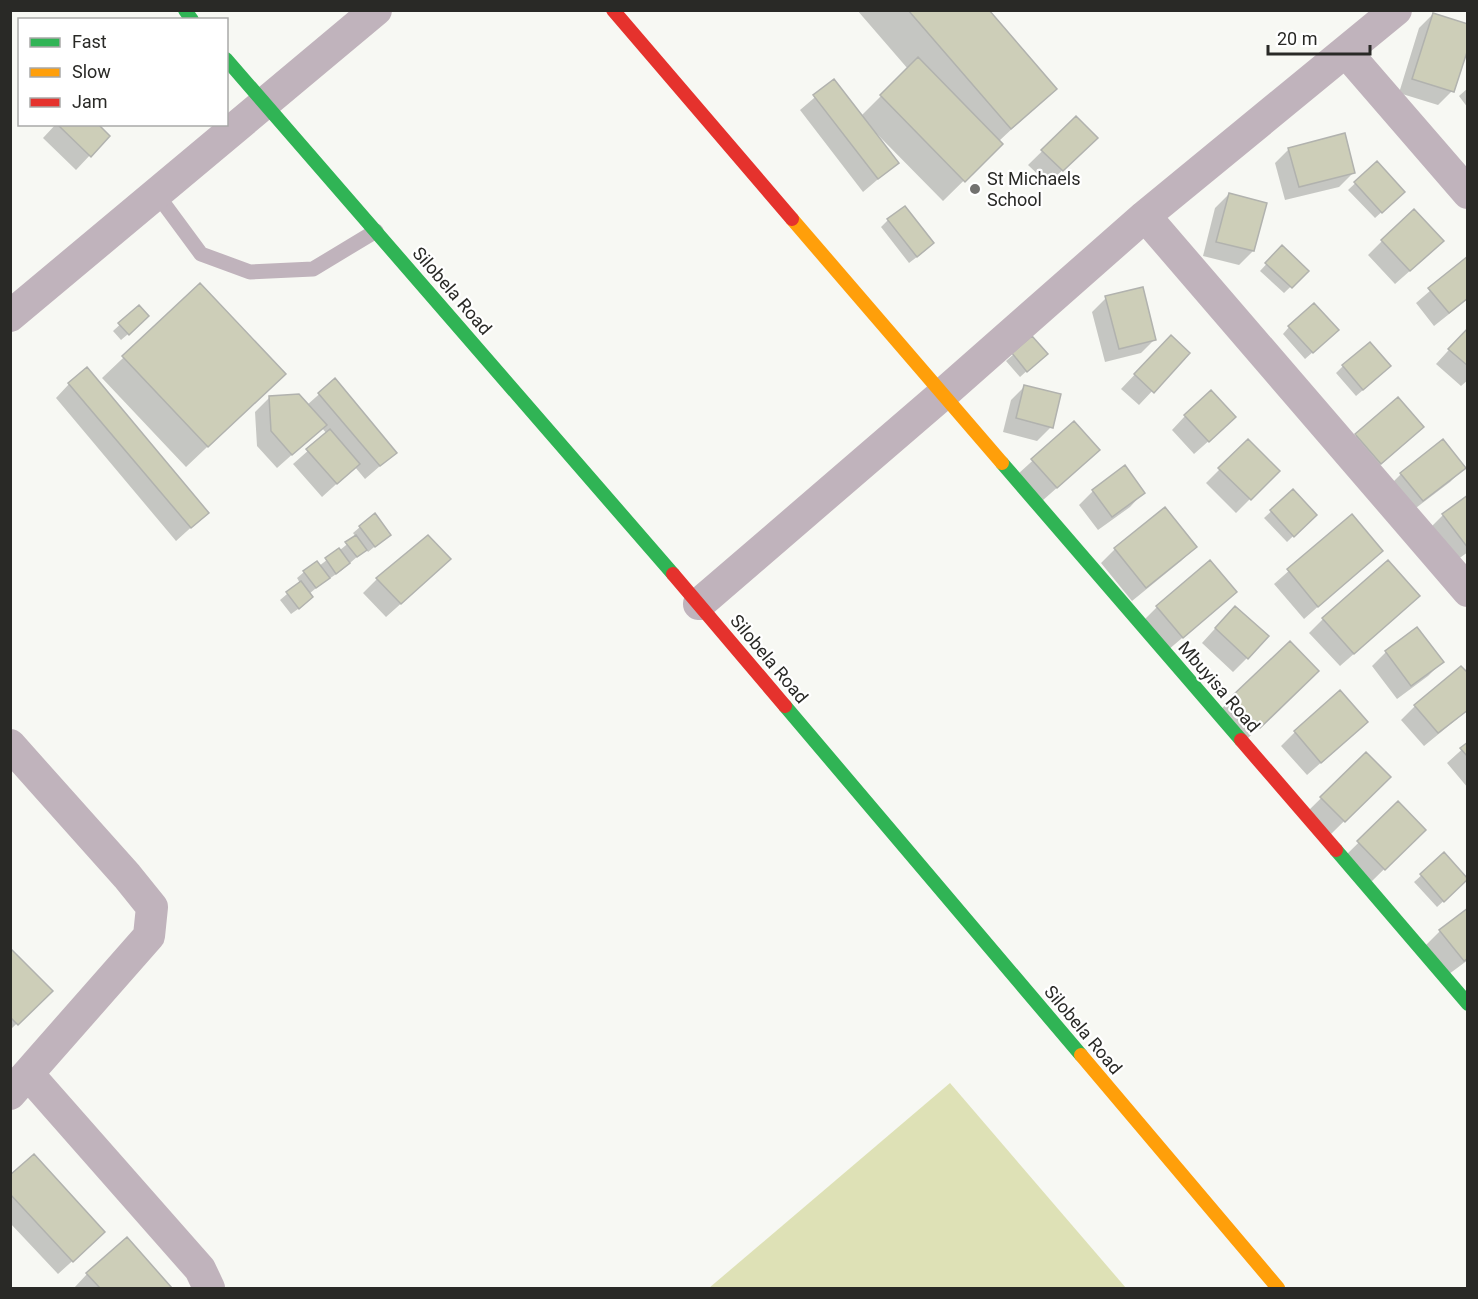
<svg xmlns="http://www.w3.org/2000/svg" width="1478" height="1299" font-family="Roboto,sans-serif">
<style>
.green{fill:#dee1b6}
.shadow{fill:#0003}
.building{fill:#cdceb8;stroke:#b1b2ae;stroke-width:1.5}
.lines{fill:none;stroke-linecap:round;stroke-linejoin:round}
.lane{stroke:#c0b3bc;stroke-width:15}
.street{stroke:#c0b3bc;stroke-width:32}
.fast{stroke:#30b455;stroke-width:14}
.slow{stroke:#ff9f0a;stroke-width:14}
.jam{stroke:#e5322d;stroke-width:14}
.poi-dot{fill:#71716e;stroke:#fff;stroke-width:2}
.labels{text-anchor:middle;stroke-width:4.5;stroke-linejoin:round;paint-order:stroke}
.poi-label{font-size:18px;fill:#292926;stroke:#fff;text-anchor:start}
.street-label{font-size:18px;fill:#292926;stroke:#fff}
</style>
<rect width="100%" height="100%" fill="#f7f8f3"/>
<path class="green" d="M950,1083l176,205h-417z"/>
<path class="shadow" d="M857,10h137l-4,4 65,75 -56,52 2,3 -58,57 -66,-67 -1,2 21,27 -34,29 -63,-82 34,-29 27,35 47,-47z
M1433,14l35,30 -16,47 -14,14 -39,-12 20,-65z
M1468,88v20l-9,-12z
M1076,118l20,20 -48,46 -20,-19z
M56,124h40l12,12 -32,34 -33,-32z
M1289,149l64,24 -14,14 -54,13 -10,-37z
M1377,163l20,35 -22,20 -27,-28z
M1229,194l24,57 -14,14 -36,-9 12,-48z
M888,220l38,30 -17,13 -28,-36z
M1382,241l46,14 -33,29 -27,-29z
M1282,247l25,24 -23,22 -24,-22z
M1468,258v41l-34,27 -18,-23z
M200,285l63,109 -77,73 -84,-89z
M1106,298l49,41 -14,14 -36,9 -13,-50z
M139,307l2,16 -20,17 -8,-9z
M1289,327l41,10 -25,22 -22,-25z
M1468,329v51l-7,6 -25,-22z
M1032,338l7,22 -19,17 -14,-16z
M1157,351l31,2 -49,52 -18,-16z
M1343,366l40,7 -27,23 -20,-23z
M334,381l61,72 -30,26 -10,-12 -33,30 -29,-33 34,-30 -5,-6 -45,40 -20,-22 -2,-34 14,-14 38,7z
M69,384l138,129 -31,28 -120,-143z
M1025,386l26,41 -14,14 -34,-9 8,-32z
M1397,399l11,42 -42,36 -24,-28z
M1185,416l35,15 -26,23 -22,-24z
M1074,423l10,41 -42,37 -24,-27z
M1248,441l30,30 -42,42 -30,-30z
M1464,468l-14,14 -42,32 -21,-26 14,-14z
M1093,491l50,2 -13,14 -32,23 -19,-25z
M1293,491l22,24 -28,27 -23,-24z
M1468,497v55l-14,10 -25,-33 14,-14z
M1165,509l30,38 -14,14 -49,40 -31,-38 14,-14z
M375,515l14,20 -21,17 -2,-3 -24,21 -13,9 -1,-1 -19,16 -4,10 -14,10 -11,-14 20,-17 -3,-5 7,-6 15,-6 21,-16 16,-13 -3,-4 7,-6z
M1351,516l30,35 -77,68 -30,-35z
M435,573l-49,44 -23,-24 14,-14z
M1221,605l-53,45 -25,-29 14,-14z
M1404,610l-64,56 -31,-33 14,-14z
M1221,622l26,36 -14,14 -31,-29z
M1290,644l27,27 -71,69 -28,-28z
M1386,652l56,10 -14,14 -31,23 -25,-33z
M1415,706l53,4 -44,36 -23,-26z
M1295,732l57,3 -45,40 -26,-29z
M1468,744v44l-21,-25z
M1366,754l23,23 -59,58 -23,-23z
M1398,804l26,26 -54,53 -25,-27z
M1444,855l16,31 -23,21 -23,-25z
M1468,910v50l-19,14 -23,-29 14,-14z
M10,950l41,41 -41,39z
M10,1177l79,69 -31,28 -48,-51z
M127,1239l43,49h-96l13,-14z"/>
<path class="building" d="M908,10h81l68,79 -46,40z
M1433,13l35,11v25l-14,43 -42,-13z
M918,57l85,87 -38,38 -85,-87z
M834,79l65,84 -21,16 -65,-84z
M1076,116l22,22 -35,33 -22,-21z
M57,124h41l12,12 -19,21z
M1345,133l10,40 -56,14 -11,-39z
M1377,161l28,31 -23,21 -28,-31z
M1229,193l38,10 -13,48 -38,-9z
M905,206l29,37 -17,14 -30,-38z
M1414,209l30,32 -34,30 -29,-31z
M1282,245l27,26 -17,17 -27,-25z
M1468,256v42l-19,15 -21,-25z
M200,283l86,91 -78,73 -86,-91z
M1143,287l13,53 -37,9 -14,-53z
M1314,303l25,27 -26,23 -25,-27z
M139,305l10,11 -20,19 -11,-12z
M1468,328v38l-20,-17z
M1171,335l19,18 -36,40 -20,-19z
M1032,336l16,18 -21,18 -15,-19z
M1370,342l21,24 -28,24 -21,-25z
M87,367l122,146 -18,15 -123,-145z
M335,378l62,75 -17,13 -62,-73z
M1024,385l37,9 -8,34 -37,-10z
M1211,390l25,27 -27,25 -25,-27z
M299,394l28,31 -35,30 -21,-24 -2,-35z
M1398,397l26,30 -43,37 -26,-30z
M1074,421l26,29 -43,38 -26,-29z
M330,429l30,35 -23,20 -31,-35z
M1248,439l32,32 -29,29 -33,-32z
M1443,439l23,29 -43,33 -23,-28z
M1125,465l20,28 -33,24 -20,-27z
M1293,489l24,26 -23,22 -24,-27z
M1468,495v53l-26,-34z
M1165,507l32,40 -51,41 -32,-40z
M375,513l16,22 -16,12 -16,-21z
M1352,514l31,37 -65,56 -31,-38z
M356,535l11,15 -10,7 -12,-15z
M428,535l23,24 -50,45 -25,-26z
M339,548l11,15 -14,11 -11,-16z
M1210,560l27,32 -54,46 -27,-32z
M1388,560l32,36 -66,58 -32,-36z
M317,561l13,17 -14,10 -13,-17z
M301,581l12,16 -14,12 -13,-17z
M1235,606l34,30 -21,23 -33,-31z
M1417,627l27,35 -33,24 -26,-35z
M1290,641l29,30 -59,57 -29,-31z
M1461,666l7,7v37l-30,23 -24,-28z
M1340,690l28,32 -47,41 -27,-32z
M1468,742v15l-8,-9z
M1366,752l25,25 -46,45 -25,-25z
M1398,801l28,29 -41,40 -28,-29z
M1444,852l24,27 -24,23 -24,-28z
M1468,908v50l-4,3 -25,-31z
M10,948l43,43 -35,34 -8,-8z
M34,1154l71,78 -32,30 -63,-68v-19z
M127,1237l45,51h-72l-14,-15z"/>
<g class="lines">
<path class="lane" d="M156,193l45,61 49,18 63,-3 63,-38"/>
<path class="street" d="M1346,52l122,141
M1145,216l323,375
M10,316l366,-306
M699,604l244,-210 202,-178 251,-206
M10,745l117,131 25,31 -3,29 -139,158
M29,1075l171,194 9,19"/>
<path class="fast" d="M185,10l7,10
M226,59l447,515
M1002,463l239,277
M785,706l296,349
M1336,850l132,154"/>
<path class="slow" d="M792,219l210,244
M1081,1055l197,233"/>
<path class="jam" d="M613,10l179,209
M673,574l112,132
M1241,740l95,110"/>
</g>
<circle class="poi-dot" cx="975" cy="189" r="6"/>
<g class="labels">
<g class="poi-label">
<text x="987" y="185">St Michaels<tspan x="987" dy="21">School</tspan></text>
</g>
<g class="street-label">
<text transform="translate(452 291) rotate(49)" y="6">Silobela Road</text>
<text transform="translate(769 659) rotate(50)" y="6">Silobela Road</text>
<text transform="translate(1219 687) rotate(49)" y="6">Mbuyisa Road</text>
<text transform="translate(1083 1030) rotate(50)" y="6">Silobela Road</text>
</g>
</g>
<rect width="1478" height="1299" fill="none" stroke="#292926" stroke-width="24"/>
<rect x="18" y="18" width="210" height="108" fill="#ffffff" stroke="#a9a9a8" stroke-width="1.5"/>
<rect x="30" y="38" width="30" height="9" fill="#30b455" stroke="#a9a9a8" stroke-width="1.5"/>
<text x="72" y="48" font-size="18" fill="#292926">Fast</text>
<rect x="30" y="68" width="30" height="9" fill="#ff9f0a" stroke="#a9a9a8" stroke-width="1.5"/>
<text x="72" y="78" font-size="18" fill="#292926">Slow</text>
<rect x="30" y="98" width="30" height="9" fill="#e5322d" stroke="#a9a9a8" stroke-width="1.5"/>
<text x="72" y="108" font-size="18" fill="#292926">Jam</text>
<path d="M1268 45v9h102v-9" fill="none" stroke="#292926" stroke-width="3"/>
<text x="1277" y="45" font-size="18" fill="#292926" stroke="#ffffff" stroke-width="4.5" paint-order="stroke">20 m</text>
</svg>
